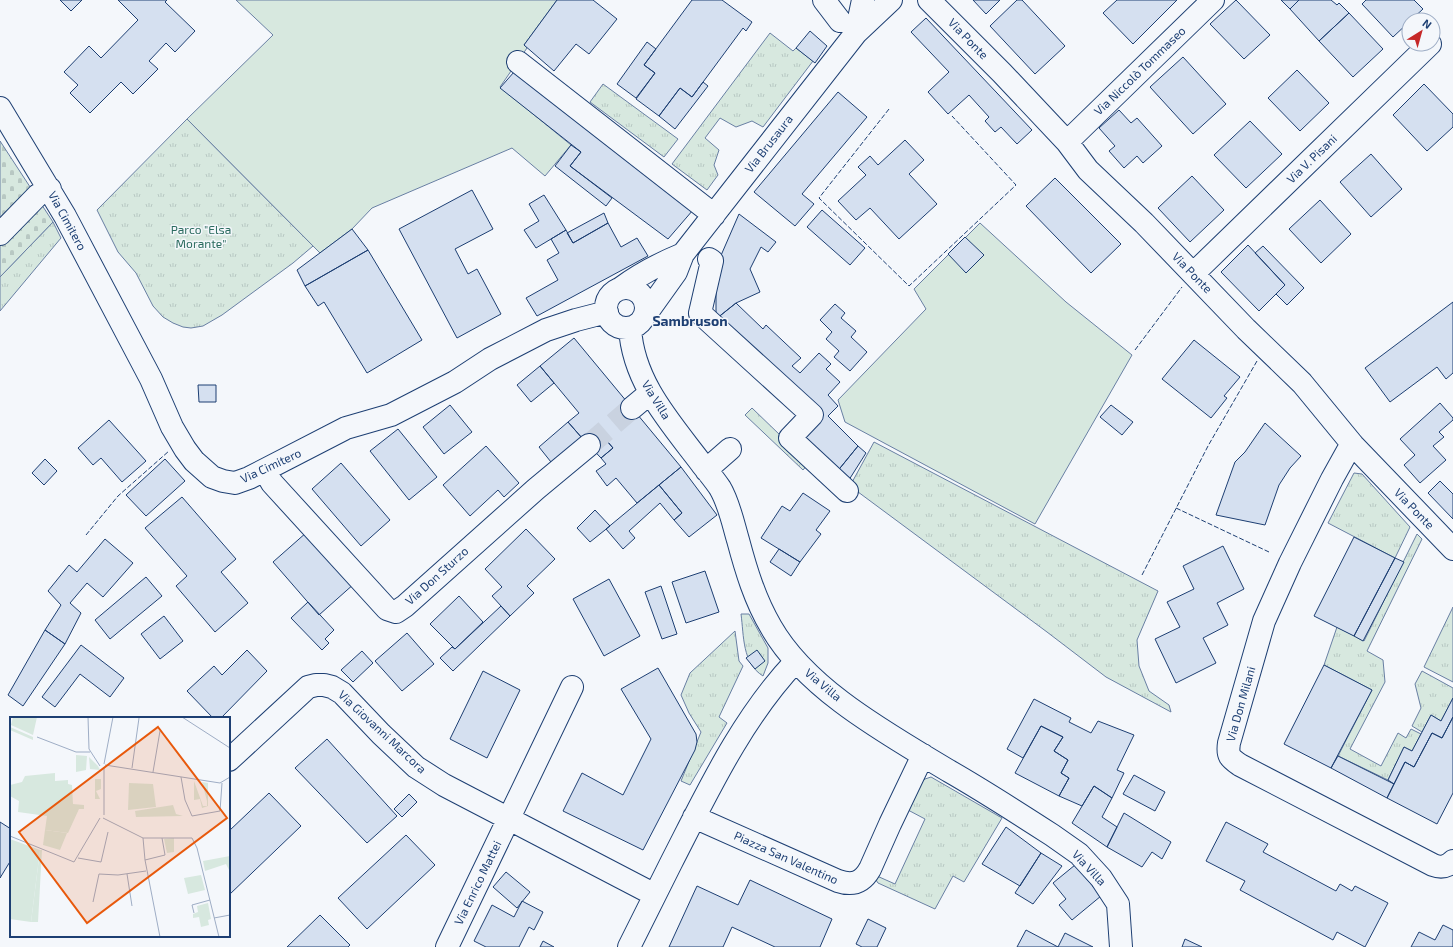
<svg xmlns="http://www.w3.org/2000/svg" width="1453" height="947" font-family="'Exo 2',sans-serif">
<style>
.grass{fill:url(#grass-tufts);stroke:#687fa3}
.cemetery{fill:url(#cemetery-stones);stroke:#687fa3}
.garden{fill:#d7e8df;stroke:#687fa3}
.building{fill:#d5e0f0;stroke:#1d3f73}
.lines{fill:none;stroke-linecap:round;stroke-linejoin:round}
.minor-tunnel{stroke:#c9d2e0;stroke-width:22;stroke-dasharray:22 11;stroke-linecap:butt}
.minor-casing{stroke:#1d3f73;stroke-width:24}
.minor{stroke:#f4f7fb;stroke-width:22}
.fence{stroke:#1d3f73;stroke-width:1;stroke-dasharray:5 2;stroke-linecap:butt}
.labels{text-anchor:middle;stroke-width:3;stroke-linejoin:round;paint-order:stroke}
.street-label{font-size:12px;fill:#1d3f73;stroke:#f4f7fb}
.park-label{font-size:12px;fill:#2c6c60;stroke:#f4f7fb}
.quarter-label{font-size:14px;font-weight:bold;fill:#1d3f73;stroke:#f4f7fb}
.inset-road{fill:none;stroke:#9eadc5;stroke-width:1}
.view{fill:#e8590c;fill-opacity:0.15;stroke:#e8590c;stroke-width:2}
.inset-edge{fill:none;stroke:#1d3f73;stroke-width:2}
</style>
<defs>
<pattern id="grass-tufts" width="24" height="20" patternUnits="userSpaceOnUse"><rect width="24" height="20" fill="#d7e8df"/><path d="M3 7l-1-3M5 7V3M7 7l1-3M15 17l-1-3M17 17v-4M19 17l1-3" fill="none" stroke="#b8c8c3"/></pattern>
<pattern id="cemetery-stones" width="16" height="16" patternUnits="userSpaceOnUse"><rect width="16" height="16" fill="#d7e8df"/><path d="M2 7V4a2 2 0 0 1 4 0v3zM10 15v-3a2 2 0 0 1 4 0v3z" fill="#b8c8c3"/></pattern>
</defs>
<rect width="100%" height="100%" fill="#f4f7fb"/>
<path class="grass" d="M770,33l23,18 3,-3 17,13 -50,66 -11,-6 -16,6 -16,-9 -15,20 14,12 -5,15 4,10 -11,15 -35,-26z
M603,84l75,55 -14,18 -74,-55z
M187,119l126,127 -20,17 -71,52 -19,11 -12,2 -8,-1 -10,-4 -10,-6 -10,-11 -17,-33 -18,-21 -21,-42z
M53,222l8,16 -61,73v-34z
M752,408l57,55 -6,7 -58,-55z
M874,442l284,149 -21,49 2,26 10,25 20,14 2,7 -65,-35 -59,-45 -197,-146z
M1354,473l8,1 48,53 -15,31 -67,-35z
M1417,534l5,5 -55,112 16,9 2,22 -35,67 31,17 17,-33 8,5 5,-9 10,5 -9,17 -8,-4 -16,33 -50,-24 34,-66 -48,-25 13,-38 27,14z
M1453,607v75l-29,-15z
M741,614h8l19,34v15l-5,13c-21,-13 -19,-40 -22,-62z
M735,631l4,30 4,5 -24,51 8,6 -37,62 -9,-4 20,-49 -12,-19 -8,-18 9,-22z
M1422,671l31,17v10l-12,23 -10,-6 -9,17 -10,-6 9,-18 -6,-24z
M931,777l71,41 -38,64 -11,-6 -18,33 -57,-26 -2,-3 1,-4 18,8 30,-65 -17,-9 13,-27 4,-4z"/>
<path class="cemetery" d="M0,141l53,81 -53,55z"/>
<path class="garden" d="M236,0h321l-33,45 3,3 -27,39 71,58 -26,31 -33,-28 -140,60 -20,21 -32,24 -133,-134 86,-84z
M980,223l86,79 66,53 -97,169 -190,-102 -7,-22 88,-91 -12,-20z"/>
<path class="building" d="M60,0h22l-11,11z
M118,0h49l-2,2 30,29 -20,21 -9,-9 -17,18 9,8 -25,25 -12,-12 -31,31 -20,-20 8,-8 -14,-13 25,-26 12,12 37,-38z
M557,0h36l24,19 -28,35 -13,-10 -22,27 -30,-26z
M692,0h30l30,22 -6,9 -3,-3 -51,69 -12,-9 -21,28 -23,-17 19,-26 -11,-8z
M973,0h27l-14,14z
M1017,0h5l43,46 -30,28 -45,-48z
M1117,0h60l-44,44 -30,-31z
M1236,0l34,35 -26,24 -34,-35z
M1281,0h18l-9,9z
M1299,0h32l6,5 2,-2 10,10 -30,28 -29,-32z
M1366,0h48l9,9 -12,11h-2v2l-16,15 -31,-33z
M1349,13l34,36 -30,28 -34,-36z
M926,18l106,112 -15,14 -16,-17 -6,5 -10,-11 4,-4 -20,-22 -21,19 -20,-22 21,-20 -38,-40z
M810,31l17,15 -12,17 -19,-15z
M647,42l9,7 -12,16 11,8 -19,25 -19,-14z
M1183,57l43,47 -33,30 -43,-47z
M1297,70l32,33 -29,28 -32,-33z
M514,72l179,138 -25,29 -98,-73 11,-14 -81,-64z
M703,82l5,4 -33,43 -16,-13 21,-28 12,9z
M1424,84l29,30v13l-26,24 -34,-36z
M838,92l29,25 -65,77 12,10 -19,22 -41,-34z
M1119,110l12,13 6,-5 25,28 -19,17 -6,-7 -13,12 -15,-17 6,-5 -16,-18z
M1250,121l32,33 -36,34 -32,-33z
M905,140l19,20 -15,14 28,30 -38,35 -29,-31 -14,12 -18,-19 28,-26 -8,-8 12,-11 8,9z
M571,145l10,7 -11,14 42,32 -6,8 -51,-40z
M1371,154l31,35 -31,28 -31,-35z
M1192,176l32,34 -34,32 -32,-34z
M1055,178l66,66 -30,29 -65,-67z
M472,190l21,39 -38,20 13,25 9,-5 24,45 -44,24 -58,-109z
M544,195l22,35 -30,18 -12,-18 15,-9 -10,-17z
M1320,200l31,34 -30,29 -32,-34z
M822,210l43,38 -15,17 -43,-38z
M604,213l4,10 -35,20 -6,-10z
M739,214l37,28 -8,10 -7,-5 -11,22 10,23 -24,11 -20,16v-43l3,-16z
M608,223l13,24 16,-9 11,18 -111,60 -11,-18 32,-18 -11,-20 12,-7 -8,-14 15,-9 7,13z
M352,229l16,21 -63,36 -8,-16z
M965,237l19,18 -18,18 -18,-19z
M1248,245l37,40 -26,26 -38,-39z
M1263,246l41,42 -17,17 -11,-11 9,-9 -30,-32z
M368,250l54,90 -55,33 -43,-71 -6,4 -13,-20z
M1453,302v71l-7,6 -9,-12 -47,35 -25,-34z
M736,303l27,26 3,-4 35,33 -9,8 8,7 19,-20 12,11 -5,5 14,13 -12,13 10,11 -10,10 30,30 -22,27 -35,-34 19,-22 -104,-98z
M835,304l10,9 -4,5 15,13 -5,6 16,15 -17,19 -16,-14 5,-6 -13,-12 6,-7 -12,-12z
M574,338l107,129 -44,36 -21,-25 -9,8 -11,-15 10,-7 -5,-6 12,-10 -18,-21 -13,11 -14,-16 11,-9 -39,-47z
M1194,340l46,37 -16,19 3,2 -16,20 -49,-39z
M540,366l14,17 -23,19 -14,-17z
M198,385h18v17h-17z
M1440,403l13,15v2l-14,12 5,5 -11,9 13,14 -26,23 -16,-18 11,-10 -15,-16z
M450,405l22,27 -28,22 -21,-27z
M1111,405l22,17 -11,13 -22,-18z
M109,420l37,41 -24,21 -21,-24 -8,7 -15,-17z
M568,422l14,16 -31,24 -12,-15z
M1265,423l36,33 -11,12 -11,17 -14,40 -49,-10 19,-53 10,-10z
M595,427l18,21 -12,10 -19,-20z
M398,429l39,48 -28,23 -39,-49z
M486,446l33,37 -15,14 -6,-7 -28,26 -27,-31z
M858,446l8,7 -19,30 -11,-10z
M45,459l12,12 -13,14 -12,-12z
M165,459l20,22 -39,35 -20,-21z
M341,463l49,57 -29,26 -49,-57z
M681,467l36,48 -28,22 -15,-17 8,-7 -23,-28z
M1440,481l13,13v25l-25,-26z
M659,485l23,28 -8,7 -14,-17 -31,28 6,7 -12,11 -17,-20z
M803,493l27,18 -14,19 5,4 -21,28 -39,-24 21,-32 8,5z
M182,497l54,62 -15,13 27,31 -33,29 -39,-46 11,-10 -42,-48z
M595,510l15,16 -20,16 -13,-14z
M526,529l29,30 -28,27 7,7 -24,23 -18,-20 10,-9 -17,-18z
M307,532l48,51 -36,32 -46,-53z
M1354,537l41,21 -41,78 -40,-20z
M105,539l28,24 -30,34 -16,-14 -17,20 11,10 -16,31 -20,-14 16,-25 -13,-14 21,-26 8,7z
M1223,546l21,43 -27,14 11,22 -25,13 13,25 -40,20 -21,-44 25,-12 -13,-25 27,-13 -11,-23z
M779,549l21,13 -9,14 -21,-14z
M1395,558l9,4 -41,79 -9,-5z
M705,571l14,41 -33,11 -14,-41z
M146,577l16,19 -52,43 -15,-19z
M609,579l31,57 -36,20 -31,-57z
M661,586l16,48 -15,5 -17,-47z
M459,596l24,26 -28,27 -25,-25z
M308,602l26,28 -9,9 4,4 -7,7 -31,-32z
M501,606l9,10 -57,55 -13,-13 12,-11 3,2z
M164,616l19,25 -23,18 -19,-25z
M45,630l20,14 -42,62 -15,-11z
M407,633l27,31 -32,27 -27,-30z
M81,645l43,33 -14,19 -30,-23 -25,33 -13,-10z
M247,650l20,21 -46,47h-8l-26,-27 27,-25 8,9z
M757,650l8,11 -10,8 -9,-11z
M362,651l11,12 -20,19 -12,-12z
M1324,665l48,25 -41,78 -47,-24z
M658,668l38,66 1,8 -2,8 -52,100 -80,-39 19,-38 41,22 28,-56 -30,-50z
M483,671l37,19 -33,68 -37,-19z
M1453,698v19l-11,21 -10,-5 -18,34 -9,-5 -11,22 -6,-4 16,-33 8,4 19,-36 10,6z
M1034,699l37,19 -2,4 22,11 7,-12 36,14 -17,35 7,3 -12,25 -18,-12 -12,20 -23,-10 10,-18 -8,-5 7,-13 -14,-9 9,-14 -22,-11 -18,32 -16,-9z
M1453,717v76l-16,31 -50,-26 18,-36 9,5 18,-34 10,5z
M1041,726l22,11 -9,14 14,9 -7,13 8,5 -10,18 -44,-23z
M327,739l70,77 -30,27 -72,-75z
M1338,756l56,28 -7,14 -56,-30z
M1134,775l31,17 -10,19 -32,-17z
M1094,786l18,12 -10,19 15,10 -10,20 -35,-24z
M269,793l32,33 -72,69v-64z
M409,794l8,8 -15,15 -8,-8z
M1124,813l47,29 -9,17 -10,-7 -10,15 -35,-20z
M0,822l11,7v31l-11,18z
M1226,822l42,22 -5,8 73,39 4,-7 12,7 3,-5 33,17 -23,44 -28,-15 -4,8 -93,-50 5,-9 -39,-20z
M1006,827l35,26 -21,33 -38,-22z
M406,835l29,30 -68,64 -29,-31z
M1041,853l21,13 -29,38 -18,-11z
M1075,865l26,31 -29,24 -13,-15 7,-6 -13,-16z
M506,872l24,20 -13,16 -24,-21z
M750,880l82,39 -12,28h-45l-43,-20 -9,20h-54l28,-61 41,19z
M522,901l21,11 -9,18 -5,-3 -10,20h-33l-12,-6 18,-36 22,12z
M320,915l30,30 -2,2h-61z
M868,919l18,9 -9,19h-15l-6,-3z
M1443,925l10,5v17h-42l8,-15 16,8z
M1026,930l32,17h-41z
M1065,933l28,14h-35z
M1185,939l17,8h-20z
M543,941l11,6h-14z"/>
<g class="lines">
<path class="minor-tunnel" d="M589,445l43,-37"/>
<defs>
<path id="minor" d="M824,0l16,21
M929,0l73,73 65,69 21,28 56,53 102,106 56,54 51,62 100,104
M856,33l7,-33
M518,62l196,153
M0,108l65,108 86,163 21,48 13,22 9,12 18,16 11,4 12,2 14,-5 97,-50 45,-13 64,-33 35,-23 56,-29 30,-10 31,-8
M1067,142l146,-142
M0,234l38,-39 12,-6
M709,259l3,2 -12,52 112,102 -22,23 57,53
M1193,274l237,-230
M606 308a20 20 0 1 1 40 0a20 20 0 1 1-40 0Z
M621,288c19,-14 40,-25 62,-34
M646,314l30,-42 7,-18 173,-221 35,-33
M630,328c3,54 40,94 71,135 6,8 13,16 19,25 9,15 13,35 18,52 8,30 17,60 33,87 36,63 117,107 178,144 35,20 69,42 103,64l27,19 22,24 17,26 3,43
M632,408l18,-15
M1353,445l-6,7 -15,27 -42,84 -26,58 -35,122c-2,13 1,15 11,22l193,100c8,3 14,2 20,-4
M706,470l24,-21
M265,471l7,12 115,126 9,3 9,-6 131,-117 53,-44
M229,760l79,-73 8,-2h8l8,2 10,6 39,41 35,33 28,18 211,110
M694,817l144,64c15,5 24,2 32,-12l20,-45 33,-69
M447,947l125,-260
M629,947c14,-28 28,-56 42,-84 36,-70 70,-144 125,-202"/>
</defs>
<use href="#minor" class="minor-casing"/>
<use href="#minor" class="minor"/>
<path class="fence" d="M889,109l-70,89 90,88 107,-101 -64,-69
M1135,350l47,-63
M1176,508l93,44
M86,535l32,-39 51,-45
M1142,575l66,-129 49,-85"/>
</g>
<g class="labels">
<g class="street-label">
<text transform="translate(968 39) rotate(46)" y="4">Via Ponte</text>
<text transform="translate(1140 71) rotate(-44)" y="4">Via Niccolò Tommaseo</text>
<text transform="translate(769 144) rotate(-52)" y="4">Via Brusaura</text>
<text transform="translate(1312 159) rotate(-44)" y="4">Via V. Pisani</text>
<text transform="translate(67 221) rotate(61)" y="4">Via Cimitero</text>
<text transform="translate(1192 273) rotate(46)" y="4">Via Ponte</text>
<text transform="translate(656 400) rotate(58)" y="4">Via Villa</text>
<text transform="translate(271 466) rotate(-25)" y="4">Via Cimitero</text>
<text transform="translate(1414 509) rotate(46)" y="4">Via Ponte</text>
<text transform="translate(437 576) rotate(-42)" y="4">Via Don Sturzo</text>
<text transform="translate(823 685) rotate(40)" y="4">Via Villa</text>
<text transform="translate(1241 704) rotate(-74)" y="4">Via Don Milani</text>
<text transform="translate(382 732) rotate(43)" y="4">Via Giovanni Marcora</text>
<text transform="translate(786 858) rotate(24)" y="4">Piazza San Valentino</text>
<text transform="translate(1089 868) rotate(47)" y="4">Via Villa</text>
<text transform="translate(478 883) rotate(-64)" y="4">Via Enrico Mattei</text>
</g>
<g class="park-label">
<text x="201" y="234">Parco "Elsa<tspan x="201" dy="14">Morante"</tspan></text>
</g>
<g class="quarter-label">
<text x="690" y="326">Sambruson</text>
</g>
</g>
<g transform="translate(10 717)">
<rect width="220" height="220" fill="#f4f7fb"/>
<path d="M0,10l23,10v3l-23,-10zM66,38l11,1 -1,14 -10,2zM79,40l9,9 2,4 -10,-1zM85,62h6v10l-5,2 4,8h-5zM184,64l9,25h4v-5l-5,-19 6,1v23l-6,2 -2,-9 -6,1zM163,88l3,9 7,2 -47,1 -1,-6zM35,113l22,3 -7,17 -17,-5zM164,121v14l-7,1 -3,-14zM30,133h2l-4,72h-7zM220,139v16l-4,-8 -21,7 -2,-10zM191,158l4,15 -17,4 -4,-16zM198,186l3,16 -3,1 1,5 -8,2 -2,-10 -6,1v-4l5,-2 -1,-6z" fill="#d7e8df"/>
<path d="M0,122l30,11 -9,72 -21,-3z" fill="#d7e8df"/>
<path d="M3,0h24l-4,18 -22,-10zM45,56v8l13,-1v4l4,1 1,19 11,1v4h-5l-11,24 -23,-3 2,-14 -29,-4 1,-11 -9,-5v-11l12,-3 3,-6zM119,66l24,1 3,23 -28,3z" fill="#d7e8df"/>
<path class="inset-road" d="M78,0l1,32 11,17M172,0l48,31M27,20l39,15h14M94,47l9,-47M95,48l115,18 10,-6M122,51l7,-50M143,55l7,-41M171,60l4,23 7,16 28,-5 2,-28M94,98v-48M93,101l40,20h49l5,10 22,89M0,119l64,26 26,-44M133,121l2,22 15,77M68,141l23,4 7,-30M135,143l20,-5 -3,-17M117,157l5,32M83,185l6,-28 19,1 28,-4M184,196l-2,-8 18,-5M204,201l16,-3"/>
<path class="view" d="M148,10l69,91 -140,105 -68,-91z"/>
<rect width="220" height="220" class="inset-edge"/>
</g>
<g transform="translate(1421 32) rotate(37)"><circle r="19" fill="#f4f7fb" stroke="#9eadc5"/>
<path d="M0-3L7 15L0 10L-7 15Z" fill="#c62828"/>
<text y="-6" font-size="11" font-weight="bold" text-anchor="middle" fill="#1d3f73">N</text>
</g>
</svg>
